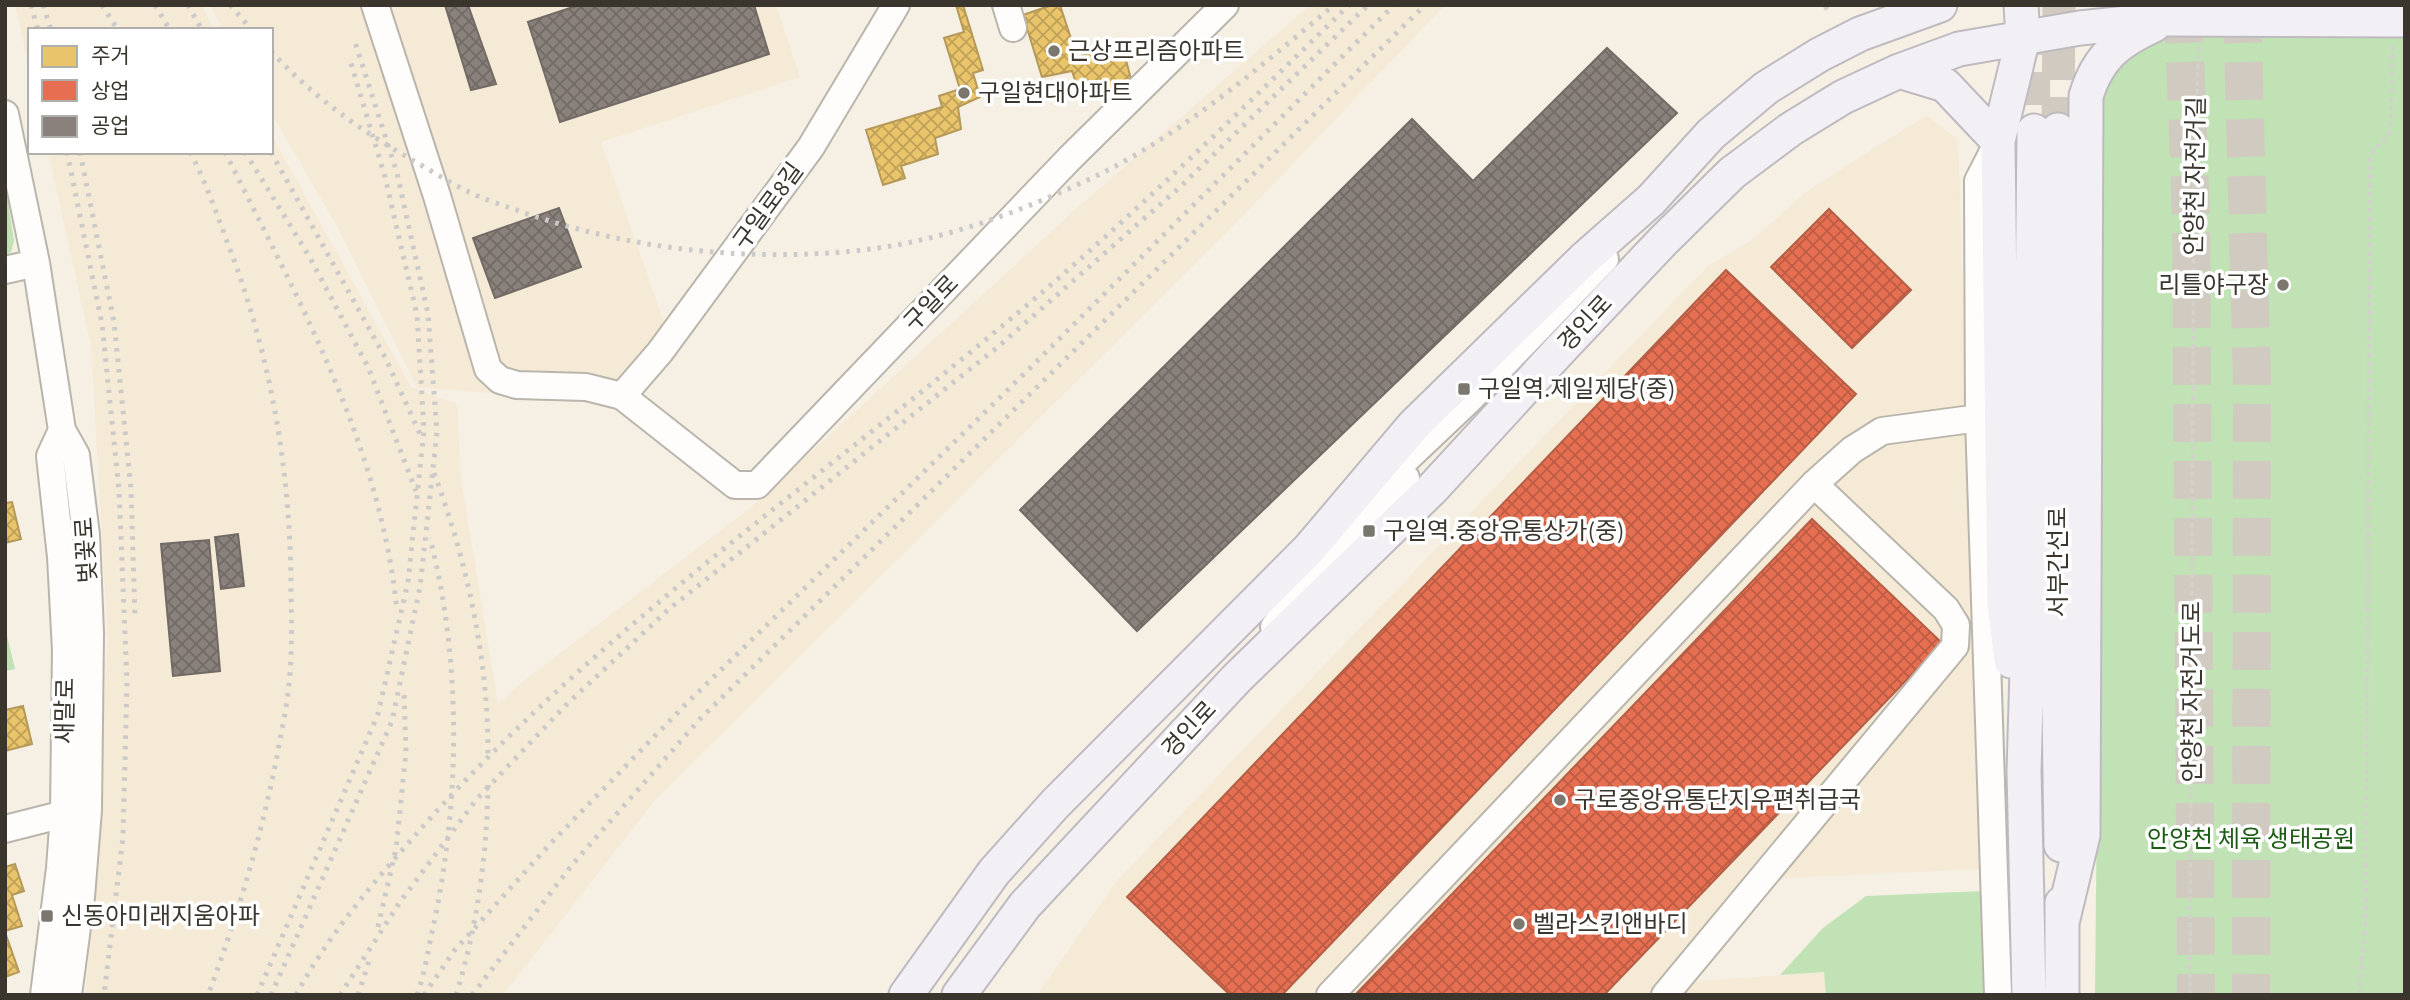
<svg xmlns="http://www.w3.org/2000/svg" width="2410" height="1000" font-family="'Source Sans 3','Noto Sans KR',sans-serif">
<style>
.built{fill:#f5ead5}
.green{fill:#c1e2b5}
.homes{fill:url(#homes-cross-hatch);stroke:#b49958;stroke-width:2}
.shops{fill:url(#shops-cross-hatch);stroke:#b35e46;stroke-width:2}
.industry{fill:url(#industry-cross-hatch);stroke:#726a65;stroke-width:2}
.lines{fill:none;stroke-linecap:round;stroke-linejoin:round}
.major-tunnel{stroke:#d0cac0;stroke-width:33;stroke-dasharray:33 17;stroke-linecap:butt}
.highway-tunnel{stroke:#d0cac0;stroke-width:38;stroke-dasharray:38 19;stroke-linecap:butt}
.minor-casing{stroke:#bab5ac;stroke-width:30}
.major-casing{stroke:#bfbac0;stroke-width:37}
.path{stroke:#d3d1cc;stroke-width:3.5;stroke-dasharray:5 3.5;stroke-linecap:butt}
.minor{stroke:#fefdfb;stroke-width:26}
.major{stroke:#f2f0f5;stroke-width:33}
.rail{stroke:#cccac8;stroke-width:5;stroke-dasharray:3.5 7;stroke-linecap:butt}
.major-bridge-casing{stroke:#bfbac0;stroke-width:37;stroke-linecap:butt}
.major-bridge{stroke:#f2f0f5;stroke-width:33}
.poi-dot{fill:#7b776e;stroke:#fff;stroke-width:2.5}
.labels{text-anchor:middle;stroke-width:7;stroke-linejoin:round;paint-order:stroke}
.poi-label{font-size:24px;fill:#3a362e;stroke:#fff;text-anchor:start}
.street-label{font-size:24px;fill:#3a362e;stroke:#fff}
.park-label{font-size:24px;fill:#1d5c15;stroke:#fff}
</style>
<defs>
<pattern id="homes-cross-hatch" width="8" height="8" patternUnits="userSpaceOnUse" patternTransform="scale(1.75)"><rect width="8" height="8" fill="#e9c46a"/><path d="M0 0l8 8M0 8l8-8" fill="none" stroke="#bea058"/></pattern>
<pattern id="shops-cross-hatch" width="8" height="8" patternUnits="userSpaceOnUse" patternTransform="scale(1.75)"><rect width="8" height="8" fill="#e76f51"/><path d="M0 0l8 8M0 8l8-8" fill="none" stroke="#bc5c44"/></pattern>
<pattern id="industry-cross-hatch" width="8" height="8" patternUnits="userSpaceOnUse" patternTransform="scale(1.75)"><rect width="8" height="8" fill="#8a817c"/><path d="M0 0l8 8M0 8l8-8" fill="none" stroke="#726a66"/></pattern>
</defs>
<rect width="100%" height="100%" fill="#f5efe4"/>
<path class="built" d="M15,5h186l13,25h-184v41z
M210,5h566l24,72 -199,65 65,186 -54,57 -38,-3 -1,18 -156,-13 -80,-161 -66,-113v-83h-48z
M1310,5h135l-217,226 -573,569 -152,195h-417l22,-356 -17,-293 -43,-194h223v-18l140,253 46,17 4,74 37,226 17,-16 235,-180 327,-300z
M1927,115l31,25 23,729 -202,9 -101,105 146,-11 2,23h-789l78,-112 592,-616 45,-27 55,-49z"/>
<path class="green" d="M2102,5h303v990h-310l9,-897z
M5,181l9,60 -3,11 -6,3z
M5,627l10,42 -10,2z
M1982,891l4,104h-160l-2,-23 -44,3 43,-47 43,-32z"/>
<path class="homes" d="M956,5h7l20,65 -10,3 7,24 -22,10 3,22 -26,9 3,16 -37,12 4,12 -22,7 -17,-55 76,-23 -3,-11 21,-7 -16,-51 20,-6z
M1052,5h8l17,52 45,-12 10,38 -51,15 -9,-27 -30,6 -19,-62z
M12,502l9,37 -16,4v-40z
M23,706l9,38 -27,7v-41z
M15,864l9,27 -12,4 10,31 -17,5v-64z
M5,932l14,40 -14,5z"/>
<path class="shops" d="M1829,209l82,81 -59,58 -81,-81z
M1726,270l130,124 -574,601h-52l-103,-98z
M1812,519l130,124 -338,352h-249z"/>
<path class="industry" d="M445,5h23l28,79 -25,6z
M579,5h175l15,49 -209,68 -32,-100z
M1607,48l70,65 -540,518 -117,-121 392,-391 61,62z
M559,208l22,59 -86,31 -22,-60z
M238,534l6,52 -23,3 -6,-52z
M209,540l11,131 -47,5 -12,-132z"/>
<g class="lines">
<path class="major-tunnel" d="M2033,22l1,109
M2058,130l1,-125"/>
<path class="highway-tunnel" d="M2183,5l8,210 5,780
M2242,5l10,379 -1,611"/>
<defs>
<path id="minor" d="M375,5l62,191 51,173 12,11 17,5 69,2 36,9 113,89h22l313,-327 155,-153
M1006,5l7,23
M5,114l31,149 26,167 14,25 10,80 4,98 -2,177 -7,87 -13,98
M1997,144l-19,37 1,237 19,577
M5,270l31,-7
M622,396l38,-44 151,-205 85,-142
M1380,484l91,-86 134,-139
M1274,627l39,-53 93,-96
M5,829l59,-15
M44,995l16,-127 4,-54 2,-164 -5,-93 -11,-101 12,-26
M1330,995l484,-511 38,-34 30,-19 97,-13
M1665,995l290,-349 1,-21 -10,-16 -132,-125"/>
<path id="major" d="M1899,71l46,14 53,56
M2058,130v502l3,213
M2011,661l-7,-58 -6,-462 25,-103 -2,-33
M2062,903v92
M2062,923l21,-88 3,-739c12,-39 31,-54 68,-71
M906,995l88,-123 61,-68 254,-255 105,-124 170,-166 67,-59 60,-66 55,-46 53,-33 41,-21 80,-29
M959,995l66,-90 211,-226 196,-190 126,-137 105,-111 69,-68 59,-44 52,-32 56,-26 60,-22 121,-21 86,-9
M2029,995l-5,-224 5,-168 5,-472"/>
</defs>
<use href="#minor" class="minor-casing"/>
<use href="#major" class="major-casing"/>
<path class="path" d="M1824,9l8,-4
M2190,995l4,-842 5,-108
M2359,995l7,-80 4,-760 20,-23 3,-86"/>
<use href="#minor" class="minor"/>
<use href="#major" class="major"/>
<path class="rail" d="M31,5l7,25
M43,5l8,25
M102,5l16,25
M155,5l15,25
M188,5l14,25
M230,5l22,25
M271,51c39,43 86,77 136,106 20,11 41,25 62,35 16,8 34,13 50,19 103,36 214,50 323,41 83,-6 164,-34 239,-69 94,-42 174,-112 253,-178
M67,152l35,172 17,166 8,192 -4,155 -19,158
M80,152l34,170 17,167 4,128
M190,152c18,34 30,72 44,108 39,108 57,218 57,333 1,33 1,67 -3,100 -2,19 -7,39 -10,58 -16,83 -40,164 -70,244
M225,152c73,147 156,294 172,459
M245,152l64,104 59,111 48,124
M271,152l115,207 34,75
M434,473c34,91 55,190 54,287
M378,927l18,-78 10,-97 -2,-60
M257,995l121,-281 30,-132 16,-152 -7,-115 -32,-138 -35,-117
M271,995l121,-274 28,-134 17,-155 -9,-118 -31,-141 -43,-134
M296,995c32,-60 78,-113 122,-163 167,-190 378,-335 572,-496 126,-103 242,-217 359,-331
M340,995l60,-93 76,-102 90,-95 103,-96 330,-263 181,-159 188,-182
M358,995l12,-37
M417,995c8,-22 11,-45 16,-67 27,-126 29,-265 -3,-390
M424,995l30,-44 96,-107 135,-139 339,-331 370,-369
M456,995c21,-67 31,-140 32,-210
M472,995l100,-130 127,-145 726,-715"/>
<defs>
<path id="major-bridge" d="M2166,19l239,1"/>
</defs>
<use href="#major-bridge" class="major-bridge-casing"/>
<use href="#major-bridge" class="major-bridge"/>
</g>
<g class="poi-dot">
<circle cx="1054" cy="51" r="7"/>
<circle cx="964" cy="93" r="7"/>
<circle cx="2283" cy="285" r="7"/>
<rect x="1457" y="382" width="14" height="14" rx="3.5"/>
<rect x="1362" y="524" width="14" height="14" rx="3.5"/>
<circle cx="1560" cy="800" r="7"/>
<rect x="40" y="909" width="14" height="14" rx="3.5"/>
<circle cx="1519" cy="924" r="7"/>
</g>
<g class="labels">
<g class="poi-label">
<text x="1068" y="59">근상프리즘아파트</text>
<text x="978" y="101">구일현대아파트</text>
<text x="2269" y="293" text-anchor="end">리틀야구장</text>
<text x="1478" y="397">구일역.제일제당(중)</text>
<text x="1383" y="539">구일역.중앙유통상가(중)</text>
<text x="1574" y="808">구로중앙유통단지우편취급국</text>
<text x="61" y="924">신동아미래지움아파</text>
<text x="1533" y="932">벨라스킨앤바디</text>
</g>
<g class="street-label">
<text transform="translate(2195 176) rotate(-89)" y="8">안양천 자전거길</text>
<text transform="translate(768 206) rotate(-54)" y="8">구일로8길</text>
<text transform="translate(931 303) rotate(-46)" y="8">구일로</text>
<text transform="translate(1585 323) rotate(-47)" y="8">경인로</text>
<text transform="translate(86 550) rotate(-94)" y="8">벚꽃로</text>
<text transform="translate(2058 562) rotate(-90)" y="8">서부간선로</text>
<text transform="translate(2192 692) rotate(-90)" y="8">안양천 자전거도로</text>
<text transform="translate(65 711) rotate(-89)" y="8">새말로</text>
<text transform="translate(1189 729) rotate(-47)" y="8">경인로</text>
</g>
<g class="park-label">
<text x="2251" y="847">안양천 체육 생태공원</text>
</g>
</g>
<rect width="2410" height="1000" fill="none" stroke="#3a362e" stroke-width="14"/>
<rect x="28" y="28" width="245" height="126" fill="#ffffff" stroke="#b0afab" stroke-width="2"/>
<rect x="42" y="46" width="35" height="21" fill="#e9c46a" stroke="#b0afab" stroke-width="2"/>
<text x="91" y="63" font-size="21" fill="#3a362e">주거</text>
<rect x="42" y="80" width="35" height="21" fill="#e76f51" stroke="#b0afab" stroke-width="2"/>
<text x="91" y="98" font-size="21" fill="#3a362e">상업</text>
<rect x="42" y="116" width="35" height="21" fill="#8a817c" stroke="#b0afab" stroke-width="2"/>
<text x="91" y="133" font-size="21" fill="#3a362e">공업</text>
</svg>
